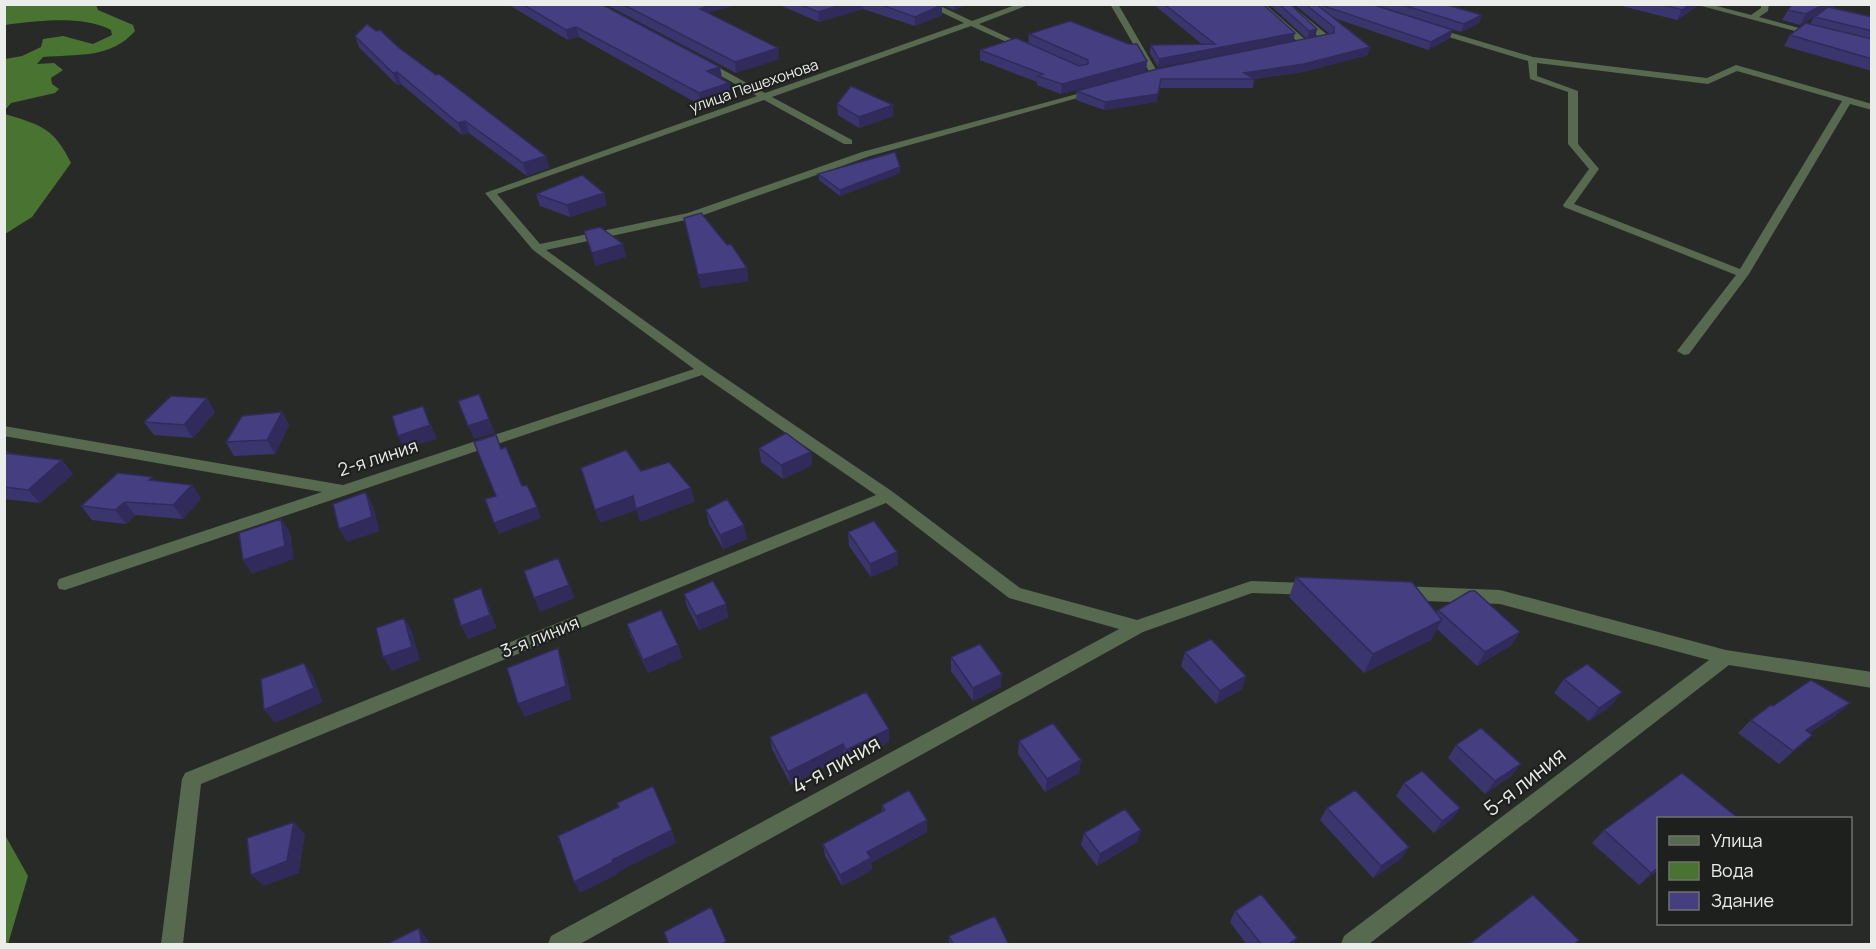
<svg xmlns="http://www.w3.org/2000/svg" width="1876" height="949" font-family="Manrope,sans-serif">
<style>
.water{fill:#497331}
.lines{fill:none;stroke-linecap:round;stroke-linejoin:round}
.street{fill:#57694e;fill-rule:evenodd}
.wall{fill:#3b356e}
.shaded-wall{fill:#302b5a}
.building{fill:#453e80;stroke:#302b5a;stroke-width:1.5}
.labels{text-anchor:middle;stroke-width:4.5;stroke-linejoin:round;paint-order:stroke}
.far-street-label{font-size:15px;fill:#ebedeb;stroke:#1e201d}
.street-label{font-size:18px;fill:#ebedeb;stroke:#1e201d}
.near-street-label{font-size:21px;fill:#ebedeb;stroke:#1e201d}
</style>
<rect width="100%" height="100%" fill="#282a27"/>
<path class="water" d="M5,4l91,1 2,5 35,15 2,6c-24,28 -59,23 -92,26l-6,7 17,-1 9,7 -12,8 1,6 7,5 -4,4 -44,10 -6,7v-51l17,-3 19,-9 2,-8 20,-3 30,8 19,-9 -1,-5c-30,-15 -74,-9 -106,-5z
M5,114c36,11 49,14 66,49l-39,54 -27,17z
M5,835l23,41 -20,68h-4z"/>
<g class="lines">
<path class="street" d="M924,4h12l36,17 46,-17h13l-52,20 52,24 -7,2 -53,-24 -199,71 80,43v4h-8l-80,-44 -267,94 43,50 148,-31 174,-61 237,-64v4l-229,64 -175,62 -149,32 163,117 184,125 127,96 117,32 114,-39 59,2 6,1 2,5 -2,5 -6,1 -58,-2 -109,39 -563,312h-32l3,-8 568,-307 -110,-31 -123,-95 -685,281 -18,160h-22l21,-165 3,-6 691,-278 -174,-120 -637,215 -6,-1 -2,-5 2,-5 263,-87 -318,-56v-10l339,59 351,-116 -161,-119 -48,-57 272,-97 -56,-31v-4h6l58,32 199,-70z
M1110,4h8l40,69 -1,2 -7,-2z
M1256,4h9l42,37v4h-6z
M1281,4h9l40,33v4l-21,3v-4l11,-2z
M1694,4h15l42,11 10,-7v-4h8l-1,7 -9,6 62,17 -4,3z
M1432,27l101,30 174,21 29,-13 136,39v6l-22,-6 -101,170 -60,80 -5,1 -7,-4 59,-76 -172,-68 -1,-2 26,-36 -21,-25v-52l-38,-13 -2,-18 -99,-30 -1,-2zM1537,63l171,21 29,-13 105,30 -102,168 -166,-65 25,-35 -21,-25v-53l-41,-15z
M1400,586l100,4 226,60 146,22v16l-143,-23 -360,279h-28l3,-8 365,-276 -209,-56 -100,-4 -6,-2 -2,-5 2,-5z"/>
</g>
<path class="wall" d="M507,4h94l128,79 2,11 -31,11 -121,-68 -11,3z
M605,4h126v2l-24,7 71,35 1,11 -43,14z
M777,4h164l1,1v10l-27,11 -52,-17 -44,13z
M942,4h25l-13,6z
M1153,4h110l30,37 -135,26 -8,-14 1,-8h52z
M1269,4h21l27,25 -2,8 -8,2z
M1294,4h77l79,34 -22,12 -94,-32 34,37 -66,17 -48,7 -1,9h-93l-4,14 -52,8 -28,-10 1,-9 253,-57z
M1373,4h71l38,11 -3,8 -18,9z
M1614,4h83l-1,3 -19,13z
M1792,4h45l-5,3 40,10v54l-88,-25 6,-11 20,-11 4,-7 -14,8 -18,-5 6,-10z
M1029,34l118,27 -1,10 -85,23 -24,-9v-3l-57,-22v-10l48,-6z
M355,36l43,11 148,109 3,12 -22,8 -58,-43 -7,2 -61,-51 -4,1 -38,-38z
M837,104l57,12 -35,12 -21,-13z
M900,167v6l-60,23 -21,-16 -1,-6z
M536,194l71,11 -37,12 -30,-11z
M684,218l43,27 20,23 1,13 -47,7z
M207,398l8,14 -22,26 -39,-3 -10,-13z
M282,412l7,13 -14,29 -41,2 -8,-14z
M759,448l52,4 1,13 -29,14 -22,-17z
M4,449l5,4 53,7 11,14 -33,29 -36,-4z
M156,481l36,4 9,14 -18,20 -48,-4 -9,9 -34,-4 -11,-14z
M706,510l41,29 -24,10 -14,-25z
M848,532l49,20 1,13 -27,12 -22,-31z
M1296,577l140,36 2,-3 74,35 -35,21 -40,-37 -6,11 -67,33 -75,-76z
M684,594l45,23 -30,13 -12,-23z
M627,624l51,21 4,13 -34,15 -17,-36z
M1185,652l61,24 -4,13 -26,15 -35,-38z
M951,657l50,30 -28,14 -22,-30z
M1564,679l48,26 -23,16 -35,-28z
M1850,703l-15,13 -26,17 3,2 -14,13 -19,16 -41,-31 13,-13 22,-14z
M889,729v13l-41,21 -4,-6 -53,28 -19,-36 -2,-12z
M1019,741l62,19 -2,13 -34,19 -27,-38z
M1456,745l65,19 -10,12 -26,18 -37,-36z
M1404,783l56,25 -9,12 -17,13 -38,-37z
M882,805l45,27 -56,31 1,7 -30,16 -17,-30 -2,-12 59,-32z
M1327,808l74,51 -28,19 -53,-58z
M1659,819v50l-20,16 -47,-42 12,-13z
M1084,833l53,9 -40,24 -16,-21z
M1235,911l58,34h-46l-17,-23z
M949,936l60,9h-60z"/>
<path class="shaded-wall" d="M700,4h31v2l-24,7 -6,6z
M844,4h19v5l-44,13 -1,-10z
M954,4h13l-13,6z
M1690,4h7l-1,3 -19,13 5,-10z
M1824,4h13l-37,21 6,-11z
M942,5v10l-27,11v-9z
M1482,15l-3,8 -18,9 3,-8z
M576,27l3,10 -11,3 -2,-10z
M1317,29l-2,8 -8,2 2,-8z
M1453,30l-3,8 -22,12 3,-8z
M1295,33l-2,8 -135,26 1,-8z
M1370,47l-2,8 -66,17 -50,7 -8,-6z
M778,48l1,11 -43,14 -1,-11z
M1147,61l-1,10 -85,23 1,-10z
M720,67l2,11 -13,4 -2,-11z
M397,72l4,12 -4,1 -4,-12z
M1161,79l-5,23 -52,8 1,-8z
M729,83l2,11 -31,11 -1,-12z
M893,105l1,11 -35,12v-11z
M465,121l4,12 -7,2 -4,-12z
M546,156l3,12 -22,8 -4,-13z
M900,167v6l-60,23v-6z
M604,193l3,12 -37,12 -3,-12z
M623,244l3,13 -31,9 -3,-13z
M747,268l1,13 -47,7 -3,-13z
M207,398l8,14 -22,26 -9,-13z
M423,406l14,33 -33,10 -6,-13z
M282,412l7,13 -14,29 -8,-14z
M489,419l6,14 -21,6 -6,-13z
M811,452l1,13 -29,14 -2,-14z
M62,460l11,14 -33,29 -12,-13z
M192,485l9,14 -18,20 -10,-14z
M691,488l4,14 -55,20 -4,-13z
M366,492l7,14 7,25 -33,11 -8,-13z
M633,496l4,14 -37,13 -5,-13z
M125,502l10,13 -9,9 -11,-14z
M537,507l4,11 -42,16 -5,-11z
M281,519l9,13 4,27 -42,15 -9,-14z
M744,525l3,14 -24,10 -3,-14z
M897,552l1,13 -27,12 -1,-13z
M569,585l6,13 -35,14 -6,-14z
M481,588l6,14 10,26 -29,11 -7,-13z
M726,604l3,13 -30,13 -3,-14z
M404,618l8,13 8,29 -28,11 -9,-14z
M1442,620l-11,20 -67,33 9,-19z
M1520,632l-8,13 -35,21 8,-14z
M678,645l4,13 -34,15 -5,-13z
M558,648l5,14 9,37 -47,18 -7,-13z
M304,663l9,13 10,26 -48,21 -11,-13z
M1002,674l-1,13 -28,14v-13z
M1246,676l-4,13 -26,15 4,-13z
M1622,692l-10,13 -23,16 10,-13z
M1850,703l-15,13 -43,27 14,-13z
M889,729v13l-41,21 -2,-13z
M1812,735l-14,13 -19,16 14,-13z
M843,744l1,13 -53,28 -3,-13z
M1081,760l-2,13 -34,19 2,-13z
M1521,764l-10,12 -26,18 10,-13z
M1460,808l-9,12 -17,13 8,-12z
M927,820v12l-56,31 1,7 -30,16 -2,-11 27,-23z
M294,822l11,12 -6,39 -35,13 -13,-11z
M672,830l4,13 -58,29v2l-38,19 -6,-11 38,-22z
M1141,830l-4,12 -40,24 3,-12z
M1409,847l-8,12 -28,19 8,-12z
M1659,867v2l-20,16 12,-12z
M419,928l9,12 1,5h-7z
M1297,938l-4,7h-6z"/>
<path class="building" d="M522,4h79l119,63 -13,4 22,12 -30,10 -123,-66 -10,3z
M622,4h79l5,3 -6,2 78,39 -43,14z
M799,4h45l-26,8z
M879,4h62l1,1 -27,12z
M1164,4h99l32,29 -136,26 -8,-14 64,-1z
M1279,4h11l27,25 -8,2z
M1305,4h11l54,43 -66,17 -60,9 11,6h-94l-3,15 -53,8 -28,-11 80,-22 177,-36v-6z
M1318,4h53l82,26 -22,12z
M1400,4h44l38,11 -18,9z
M1660,4h30l-8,6z
M1792,4h32l-18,10 -18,-4z
M1828,7l44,10v14l-57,-14z
M1070,21l59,23h8l10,17 -85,23 -24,-8 5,-2 -63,-24 36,-12 63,28 9,-2v-4l-59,-26z
M1806,23l66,16v20l-82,-24z
M367,24l9,7 4,-1 18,17 38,28 3,-1 107,82 -23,7 -58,-42 -7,2 -61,-51 -4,1 -38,-37z
M851,86l42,19 -34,12 -22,-13z
M895,152l5,15 -60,23 -22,-16z
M582,175l22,18 -37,12 -31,-11z
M701,213l26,32 4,-1 16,24 -49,7 -14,-57z
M600,227l23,17 -31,9 -8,-22z
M479,394l10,25 -21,7 -10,-25z
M171,396l36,2 -23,27 -40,-3z
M423,406l7,19 -32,11 -6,-20z
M282,412l-15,28 -41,2 16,-26z
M786,433l25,19 -30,13 -22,-17z
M496,435l5,14 5,-2 16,39 5,-1 10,22 -43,16 -9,-24 11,-3 -22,-54z
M626,450l15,21 28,-9 22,26 -55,21 -3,-13 -38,14 -14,-42z
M4,453l58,7 -34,30 -24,-3z
M118,473l35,4 -4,3 43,5 -19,20 -48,-3 -10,8 -34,-4z
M366,492l6,25 -33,12 -6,-25z
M727,499l17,26 -24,10 -14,-25z
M281,519l4,27 -42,14 -4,-27z
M874,521l23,31 -27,12 -22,-32z
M558,558l11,27 -35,13 -10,-27z
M1296,577l116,5 30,38 -69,34z
M713,581l13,23 -30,12 -12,-22z
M481,588l9,27 -29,11 -8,-27z
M1470,591h5l45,41 -35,20 -47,-42z
M661,610l17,35 -35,15 -16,-36z
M404,618l8,29 -29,10 -7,-29z
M1211,639l35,37 -26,15 -35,-39z
M980,644l22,30 -29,14 -22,-31z
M558,648l8,38 -48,18 -11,-36z
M304,663l10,25 -50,22 -3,-31z
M1587,664l35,28 -23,16 -35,-29z
M1811,680l39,23 -44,27 6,5 -19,16 -42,-31 20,-15 2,1z
M866,692l23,37 -43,21 -3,-6 -55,28 -18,-35z
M1053,723l28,37 -34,19 -28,-38z
M1481,728l40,36 -26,17 -39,-36z
M1422,771l38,37 -18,13 -38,-38z
M1682,773l56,45 -79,1v48l-8,6 -47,-43z
M653,786l19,44 -60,30 1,2 -39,20 -16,-46 61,-29 -2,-4z
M909,790l18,30 -60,32 4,6 -31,17 -17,-31 62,-34 -3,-5z
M1355,790l54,57 -28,19 -54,-58z
M1125,809l16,21 -41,24 -16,-21z
M294,822l-7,39 -36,14 -4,-37z
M1261,894l36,44 -10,7h-25l-27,-34z
M1533,895l46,45 -5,5h-106z
M711,907l15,34 -6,4h-51l-5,-13z
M995,916l14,29h-55l-5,-9z
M419,928l3,17h-37z"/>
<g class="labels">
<g class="far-street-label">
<text transform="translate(754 86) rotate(-19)" y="5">улица Пешехонова</text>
</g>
<g class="street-label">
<text transform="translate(378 458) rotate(-18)" y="6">2-я линия</text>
<text transform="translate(540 637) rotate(-22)" y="6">3-я линия</text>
</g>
<g class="near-street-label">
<text transform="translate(836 765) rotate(-29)" y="7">4-я линия</text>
<text transform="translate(1525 782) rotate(-38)" y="7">5-я линия</text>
</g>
</g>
<rect width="1876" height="949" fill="none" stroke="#ebedeb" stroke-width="12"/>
<rect x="1657" y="817" width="195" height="108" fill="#1e201d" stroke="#70726f" stroke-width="1.5"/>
<rect x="1669" y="836" width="30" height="9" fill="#57694e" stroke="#70726f" stroke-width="1.5"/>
<text x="1711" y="847" font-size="18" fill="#ebedeb">Улица</text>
<rect x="1669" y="862" width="30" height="18" fill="#497331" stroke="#70726f" stroke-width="1.5"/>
<text x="1711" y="877" font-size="18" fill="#ebedeb">Вода</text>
<rect x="1669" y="892" width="30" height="18" fill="#453e80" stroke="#70726f" stroke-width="1.5"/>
<text x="1711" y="907" font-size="18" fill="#ebedeb">Здание</text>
</svg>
